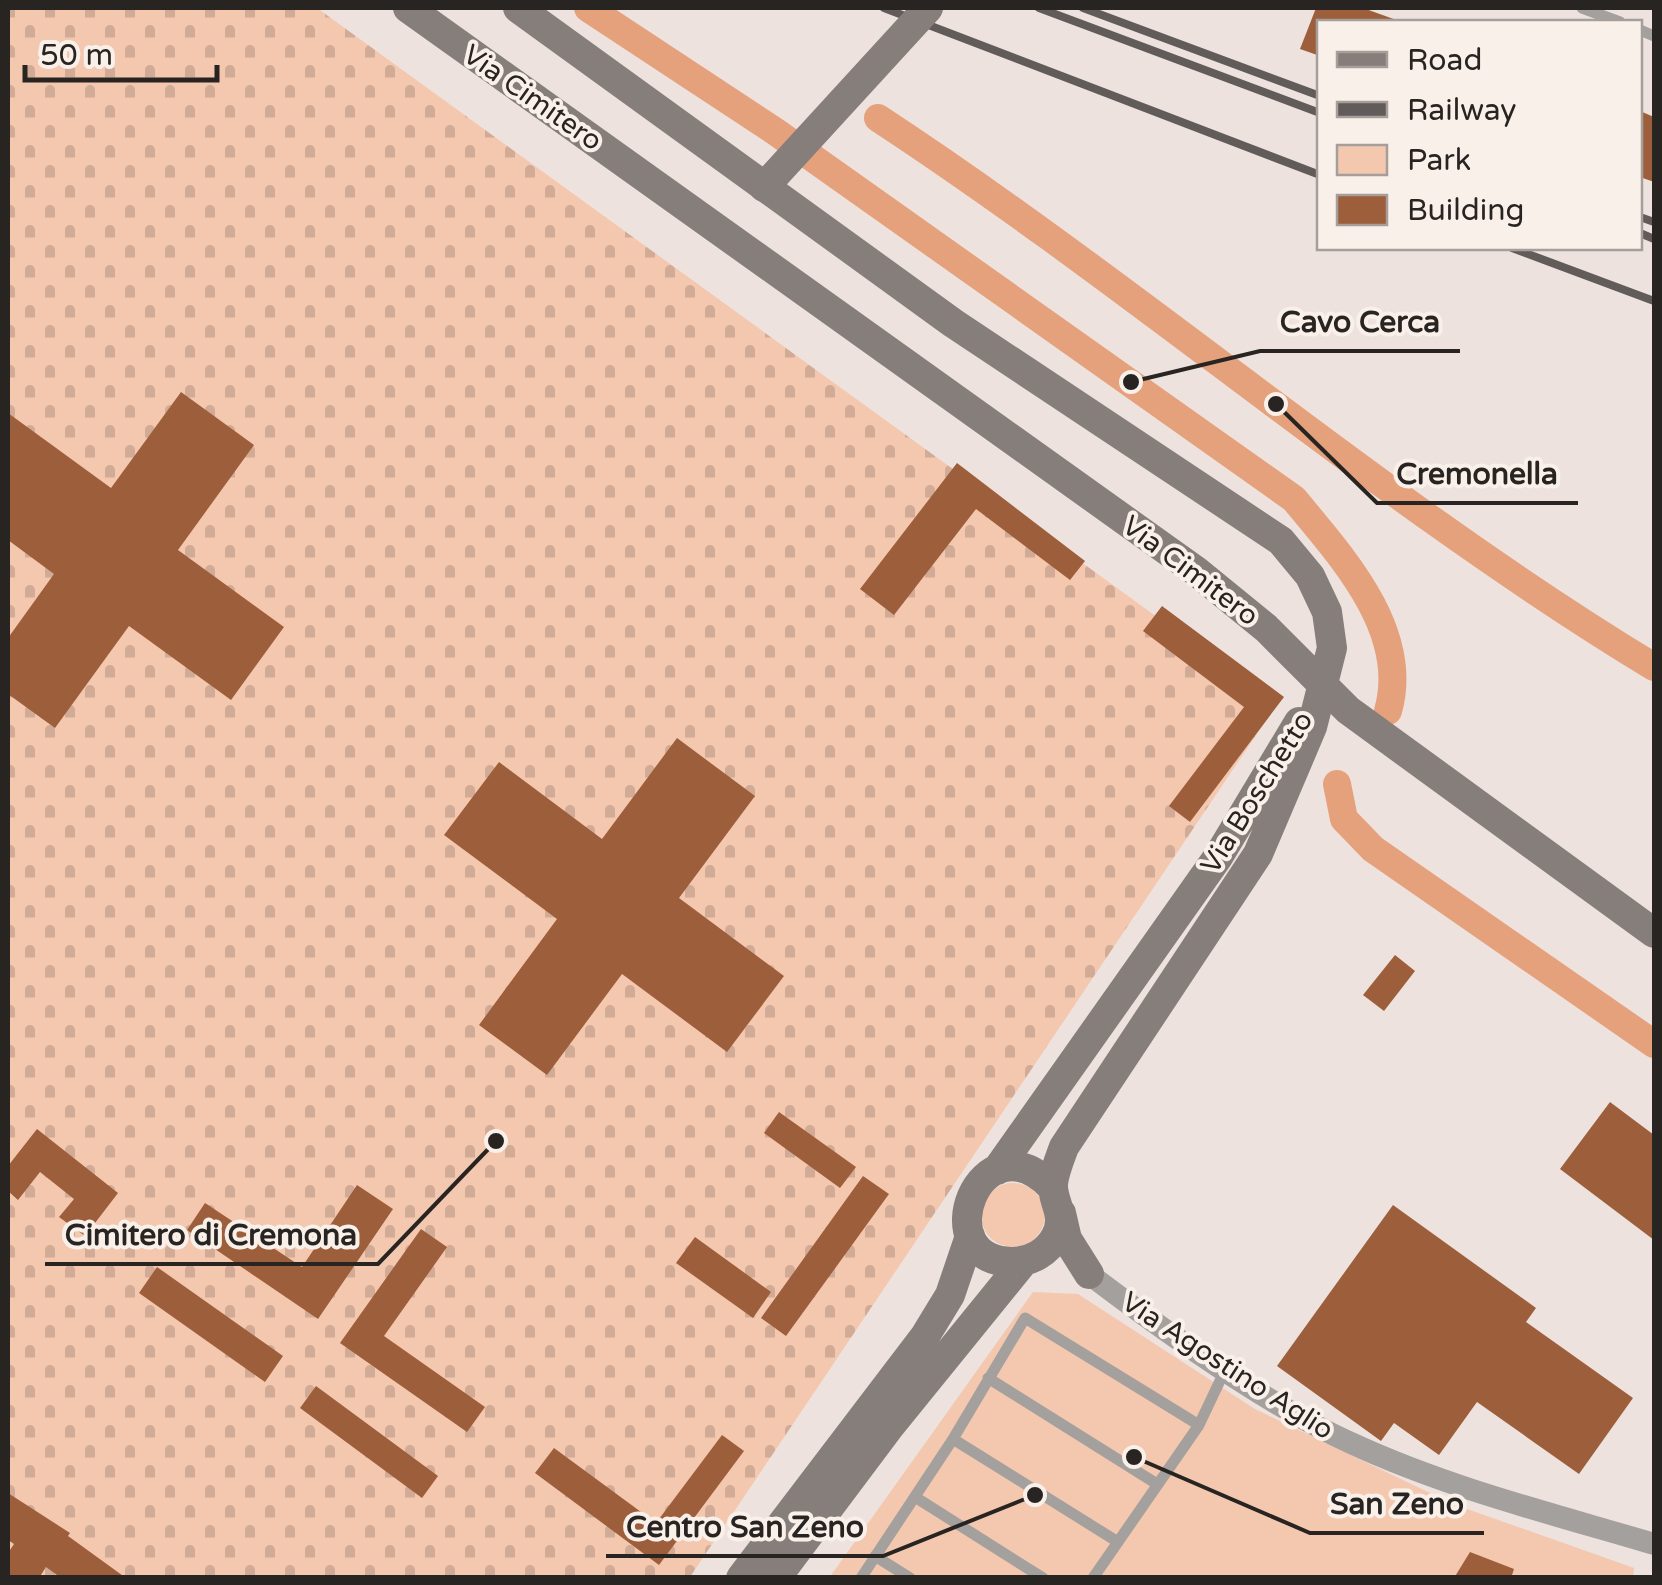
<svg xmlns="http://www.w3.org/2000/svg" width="1662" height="1585" font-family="'Varela Round',sans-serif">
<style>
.green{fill:#f4c7af}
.cemetery{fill:url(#cemetery-stones)}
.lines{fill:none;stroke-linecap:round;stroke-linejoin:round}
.canal{stroke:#e5a17c;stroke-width:28}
.building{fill:#9d5f3b}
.lane{stroke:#a4a09d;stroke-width:11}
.street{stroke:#a4a09d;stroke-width:22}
.secondary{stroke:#857e7b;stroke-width:30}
.rail{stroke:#615b59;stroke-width:8}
.secondary-bridge{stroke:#857e7b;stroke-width:30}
.labels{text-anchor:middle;stroke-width:8;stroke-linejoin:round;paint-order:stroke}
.street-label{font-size:28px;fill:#282422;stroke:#faf0ea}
.leader{fill:none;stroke:#282422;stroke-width:4}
.callout-dot{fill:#282422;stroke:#faf0ea;stroke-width:4}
.callout-label{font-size:30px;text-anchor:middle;font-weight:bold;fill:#282422;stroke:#faf0ea;stroke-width:8;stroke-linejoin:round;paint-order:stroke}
</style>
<defs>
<pattern id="cemetery-stones" width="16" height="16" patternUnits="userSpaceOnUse" patternTransform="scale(2.5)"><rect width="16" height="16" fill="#f4c7af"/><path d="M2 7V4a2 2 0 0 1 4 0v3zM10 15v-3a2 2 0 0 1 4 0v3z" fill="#d1ab96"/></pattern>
</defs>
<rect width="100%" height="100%" fill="#ede2dd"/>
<path class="green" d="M981 1215a32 32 0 1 1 64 0a32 32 0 1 1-64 0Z
M1033,1292l45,2 177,115 198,95 181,64 -1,10h-804z"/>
<path class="cemetery" d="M8,8h309l960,696 -587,873 -682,1z"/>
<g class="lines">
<path class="canal" d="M588,8l188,124 518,367c47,57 117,132 94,212
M878,118c265,174 505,385 776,549
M1337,784l7,35 29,30 281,195"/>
</g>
<path class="building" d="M1316,8h47l39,14h-82v34l-20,-7z
M1640,111l14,6v65l-14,-5z
M181,392l73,53 -76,105 106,77 -53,73 -102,-74 -74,102 -47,-34v-56l46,-64 -46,-34v-127l103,75z
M957,463l128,98 -15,19 -94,-71 -82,106 -34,-26z
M1162,606l122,91 -94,125 -21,-16 75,-99 -101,-76z
M677,738l78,58 -76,102 105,78 -57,76 -105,-78 -75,101 -68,-50 78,-106 -113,-84 55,-73 103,77z
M1395,955l20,16 -31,40 -21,-16z
M1610,1102l44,33v105l-94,-71z
M779,1112l77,55 -16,21 -76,-55z
M37,1129l81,64 -33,43 -26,-19 15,-18 -34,-27 -22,28 -10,-9v-25z
M863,1176l26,18 -103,142 -25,-18z
M357,1185l36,24 -75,110 -131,-89 18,-27 97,64z
M1393,1205l143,103 -10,14 107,76 -54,76 -102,-72 -38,53 -45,-32 -13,18 -104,-75z
M421,1229l26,18 -63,89 101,71 -18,25 -127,-89z
M695,1237l76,55 -18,26 -77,-55z
M157,1267l126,89 -18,26 -126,-89z
M316,1386l122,90 -16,22 -122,-90z
M722,1435l22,16 -85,114 -124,-92 19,-25 102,75z
M8,1493l62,40 -2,3 58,42h-65l-15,-11 -7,11h-31v-25l6,-9 -6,-4z
M1470,1552l44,17 -3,9h-57z"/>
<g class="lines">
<path class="lane" d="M1582,8l38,14
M1640,30l14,6
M988,1378l169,106
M953,1439l165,103
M915,1497l128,81
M875,1556l35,22
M861,1578l92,-139 72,-121 174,107
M1093,1578l106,-153 27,-57"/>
<path class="street" d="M1089,1274c75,57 176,130 262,169 97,45 202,71 303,101"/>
<path class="secondary" d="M408,8l788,563 70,57 82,82 306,223
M518,8l435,315 328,218 29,35 17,36 5,36 -20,79 -54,127 -194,293c-4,11 -10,25 -11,37 -1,18 14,31 3,52 -8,16 -25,26 -44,26 -88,-1 -32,-149 40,-75
M997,1170l221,-313 81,-135
M1061,1213l6,26 22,35
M741,1578l184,-242 25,-41 20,-59
M776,1578l114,-152 133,-164"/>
<path class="rail" d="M884,8l436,167
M1039,8l281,105
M1083,8l237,88
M1640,217l14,5
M1640,233l14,6
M1512,248l142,53"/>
<path class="secondary-bridge" d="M764,187l164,-179"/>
</g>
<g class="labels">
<g class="street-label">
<text transform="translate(533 97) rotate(35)" y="10">Via Cimitero</text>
<text transform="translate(1191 570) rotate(37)" y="10">Via Cimitero</text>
<text transform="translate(1256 792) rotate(-58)" y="10">Via Boschetto</text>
<text transform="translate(1228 1365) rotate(33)" y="10">Via Agostino Aglio</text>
</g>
</g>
<path class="leader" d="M1131 382L1260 351H1460M1276 404L1377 503H1578M496 1141L378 1264H45M1134 1457L1310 1533H1484M1035 1495L883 1556H606"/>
<g class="callout-dot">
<circle cx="1131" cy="382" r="10"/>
<circle cx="1276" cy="404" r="10"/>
<circle cx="496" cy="1141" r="10"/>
<circle cx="1134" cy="1457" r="10"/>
<circle cx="1035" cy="1495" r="10"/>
</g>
<g class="callout-label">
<text x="1360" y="332">Cavo Cerca</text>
<text x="1477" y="484">Cremonella</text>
<text x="211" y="1245">Cimitero di Cremona</text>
<text x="1397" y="1514">San Zeno</text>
<text x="745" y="1537">Centro San Zeno</text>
</g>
<rect width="1662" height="1585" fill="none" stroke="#282422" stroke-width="20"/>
<rect x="1317" y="20" width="325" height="230" fill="#faf0ea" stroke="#a69e9a" stroke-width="2.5"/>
<rect x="1337" y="52" width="50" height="15" fill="#857e7b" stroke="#a69e9a" stroke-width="2.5"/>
<text x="1407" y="70" font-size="30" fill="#282422">Road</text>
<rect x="1337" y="102" width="50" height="15" fill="#615b59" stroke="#a69e9a" stroke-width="2.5"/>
<text x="1407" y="120" font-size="30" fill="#282422">Railway</text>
<rect x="1337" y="145" width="50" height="30" fill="#f4c7af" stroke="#a69e9a" stroke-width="2.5"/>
<text x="1407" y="170" font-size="30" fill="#282422">Park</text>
<rect x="1337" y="195" width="50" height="30" fill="#9d5f3b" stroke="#a69e9a" stroke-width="2.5"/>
<text x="1407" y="220" font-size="30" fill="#282422">Building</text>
<path d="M25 65v15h192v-15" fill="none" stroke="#282422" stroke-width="5"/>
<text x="40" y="65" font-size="30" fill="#282422" stroke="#faf0ea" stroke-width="8" paint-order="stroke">50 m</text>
</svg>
